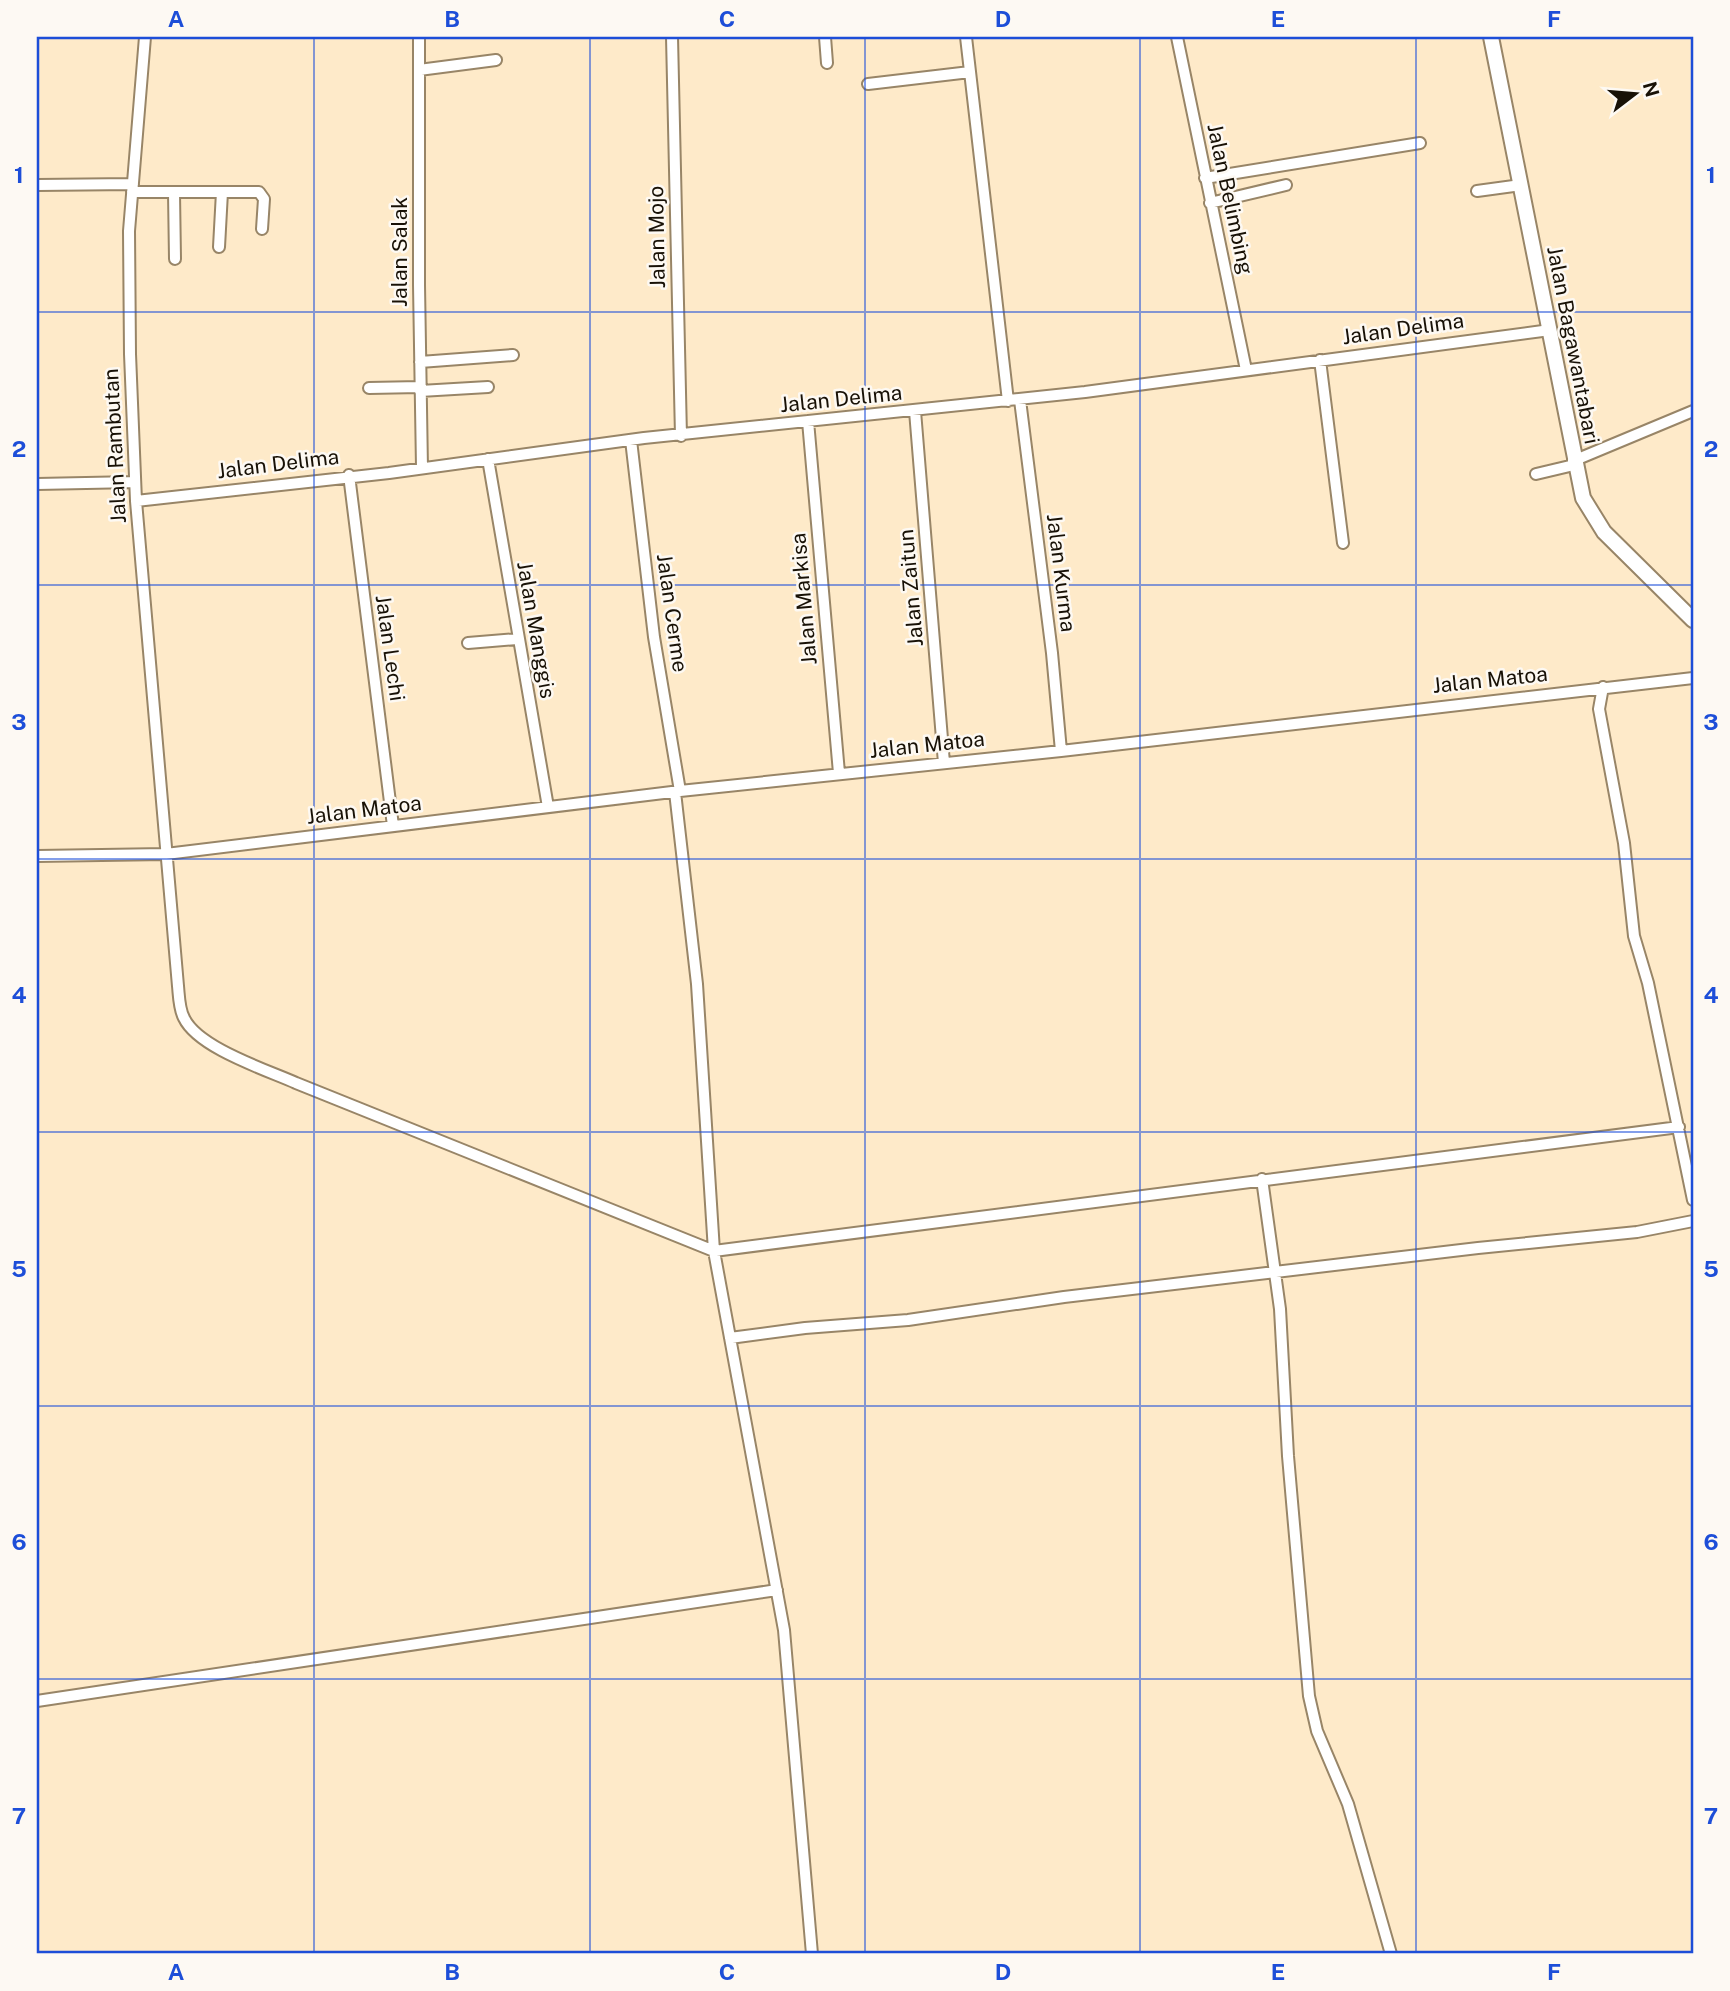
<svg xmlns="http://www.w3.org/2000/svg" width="1730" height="1991" font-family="'Public Sans',sans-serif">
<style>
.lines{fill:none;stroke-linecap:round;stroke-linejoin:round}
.street-casing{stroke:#988567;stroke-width:14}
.secondary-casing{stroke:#988567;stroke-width:18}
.street{stroke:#fff;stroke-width:10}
.secondary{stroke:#fff;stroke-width:14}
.grid{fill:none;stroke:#1d4ed8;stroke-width:2;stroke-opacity:0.55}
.labels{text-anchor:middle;stroke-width:5;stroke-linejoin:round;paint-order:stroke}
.street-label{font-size:21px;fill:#181106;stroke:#fdf9f3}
.neatline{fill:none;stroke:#1d4ed8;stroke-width:2.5}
.grid-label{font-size:23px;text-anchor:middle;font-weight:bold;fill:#1d4ed8}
</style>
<rect width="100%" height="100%" fill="#feeac9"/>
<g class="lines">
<defs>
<path id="street" d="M145,37l-16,194 1,123 6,147 42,485c1,10 1,23 6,32 14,30 83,52 112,65l418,168 965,-124
M419,37v248l3,183
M672,37l9,399
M825,37l2,26
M966,37l42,364
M1177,37l69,333
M419,70l77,-10
M868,84l102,-12
M1205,178l215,-35
M37,185l96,-1
M1477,191l44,-6
M132,192h127l5,7 -2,30
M174,193l1,66
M1210,203l76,-18
M219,247l3,-55
M1320,360l23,183
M420,362l93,-7
M369,388l51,-1
M420,391l68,-4
M1020,400l32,253 9,98
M915,411l29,352
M808,421l31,352
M631,440l23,197 26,154
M488,459l60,348
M1573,461l120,-50
M1536,474l38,-9
M349,475l44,351
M37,484l98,-2
M136,501l253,-28 255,-35 441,-46 465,-62
M468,643l49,-4
M1603,687l-4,22 25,134 10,93 14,47 45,217
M675,792l22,192 17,267 70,379 28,324
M37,856l129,-2 514,-63 381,-40 632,-73
M1262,1179l18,130 8,147 21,240 8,35 31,73 43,150
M730,1338l75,-10 103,-8 156,-23 414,-49 159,-16 56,-11
M37,1701l740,-111"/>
<path id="secondary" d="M1491,37l92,461 21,34 89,88"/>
</defs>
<use href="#street" class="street-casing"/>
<use href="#secondary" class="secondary-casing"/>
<use href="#street" class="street"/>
<use href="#secondary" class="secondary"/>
</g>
<path class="grid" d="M314,37v1917M590,37v1917M865,37v1917M1140,37v1917M1416,37v1917M37,312h1656M37,585h1656M37,859h1656M37,1132h1656M37,1406h1656M37,1679h1656"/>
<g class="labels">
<g class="street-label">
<text transform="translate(1230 199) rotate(78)" y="7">Jalan Belimbing</text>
<text transform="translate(657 237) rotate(-91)" y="7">Jalan Mojo</text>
<text transform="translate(400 252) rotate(-90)" y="7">Jalan Salak</text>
<text transform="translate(1403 329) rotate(-8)" y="7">Jalan Delima</text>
<text transform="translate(1573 345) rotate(79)" y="7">Jalan Bagawantabari</text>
<text transform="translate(841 399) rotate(-6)" y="7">Jalan Delima</text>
<text transform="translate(115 446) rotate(-93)" y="7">Jalan Rambutan</text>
<text transform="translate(278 464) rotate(-7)" y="7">Jalan Delima</text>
<text transform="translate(1061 573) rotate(83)" y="7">Jalan Kurma</text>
<text transform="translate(911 588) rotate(-95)" y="7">Jalan Zaitun</text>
<text transform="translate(804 599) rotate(-95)" y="7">Jalan Markisa</text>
<text transform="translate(672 613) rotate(82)" y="7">Jalan Cerme</text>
<text transform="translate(536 630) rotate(80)" y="7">Jalan Manggis</text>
<text transform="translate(390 648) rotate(82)" y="7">Jalan Lechi</text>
<text transform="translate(1490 680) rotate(-6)" y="7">Jalan Matoa</text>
<text transform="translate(927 745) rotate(-6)" y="7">Jalan Matoa</text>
<text transform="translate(364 810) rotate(-7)" y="7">Jalan Matoa</text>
</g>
</g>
<rect width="1730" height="1991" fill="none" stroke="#fdf9f3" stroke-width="77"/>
<g transform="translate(1635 94) rotate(74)" stroke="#fdf9f3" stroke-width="5" paint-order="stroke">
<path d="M0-5L12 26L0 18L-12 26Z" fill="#181106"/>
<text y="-10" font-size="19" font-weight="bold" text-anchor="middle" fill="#181106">N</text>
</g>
<rect x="38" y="38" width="1654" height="1914" class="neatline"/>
<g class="grid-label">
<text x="176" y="27">A</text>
<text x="452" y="27">B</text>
<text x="727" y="27">C</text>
<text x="1003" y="27">D</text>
<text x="1278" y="27">E</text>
<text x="1554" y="27">F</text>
<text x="19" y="183">1</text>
<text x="1711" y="183">1</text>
<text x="19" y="457">2</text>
<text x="1711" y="457">2</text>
<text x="19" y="730">3</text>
<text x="1711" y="730">3</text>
<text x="19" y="1003">4</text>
<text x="1711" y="1003">4</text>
<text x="19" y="1277">5</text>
<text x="1711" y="1277">5</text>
<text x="19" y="1550">6</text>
<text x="1711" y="1550">6</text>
<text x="19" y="1824">7</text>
<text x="1711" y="1824">7</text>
<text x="176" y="1980">A</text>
<text x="452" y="1980">B</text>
<text x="727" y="1980">C</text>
<text x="1003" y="1980">D</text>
<text x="1278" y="1980">E</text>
<text x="1554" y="1980">F</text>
</g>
</svg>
